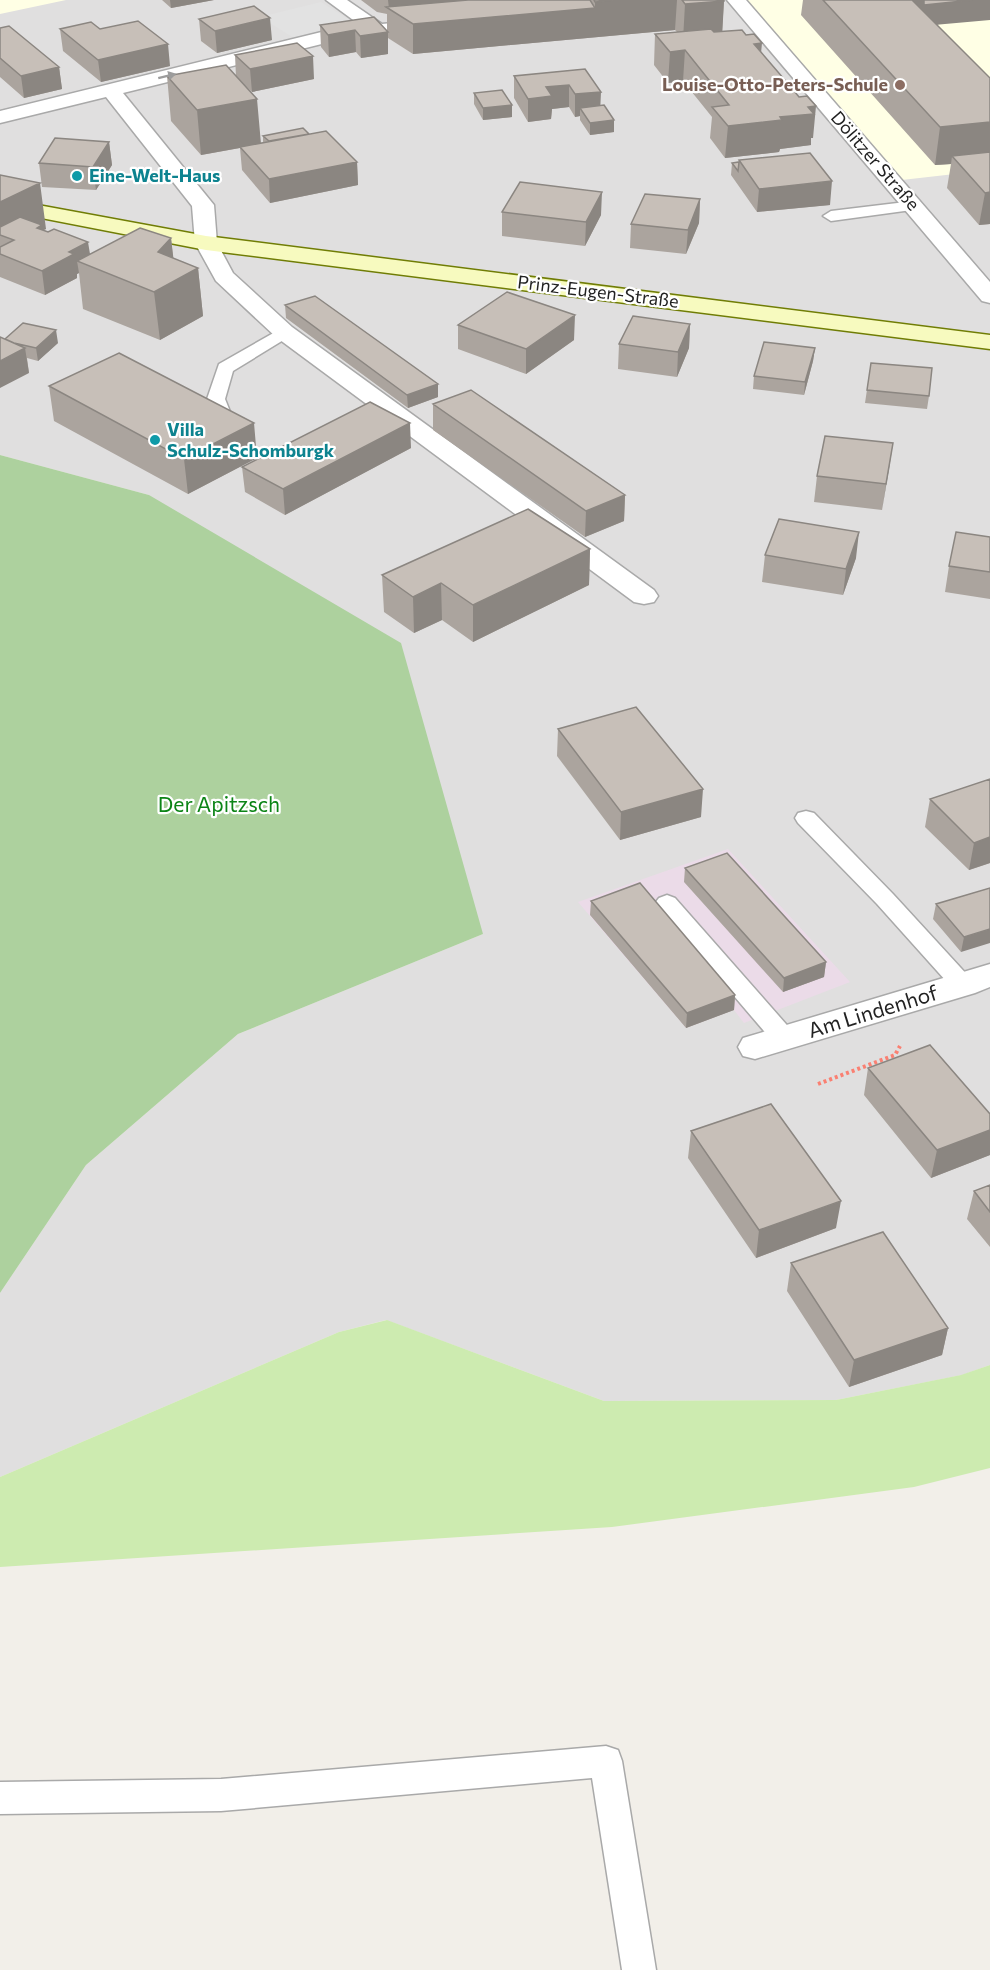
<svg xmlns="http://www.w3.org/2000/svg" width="990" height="1970" font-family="Commissioner,sans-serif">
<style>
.residential{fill:#e0dfdf;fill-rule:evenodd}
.industrial{fill:#ebdbe8}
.education{fill:#ffffe5}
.grass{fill:#cdebb0}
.forest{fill:#add19e}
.parking{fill:#e2e2e2}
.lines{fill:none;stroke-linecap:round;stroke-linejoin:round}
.lane-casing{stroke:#a9a9a9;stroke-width:3}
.street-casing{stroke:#a9a9a9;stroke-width:3}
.secondary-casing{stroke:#707d05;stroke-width:3}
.path{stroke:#fa8072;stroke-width:4;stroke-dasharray:3 3;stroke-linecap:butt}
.lane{fill:#fff;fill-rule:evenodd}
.street{fill:#fff;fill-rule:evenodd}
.secondary{fill:#f7fabf;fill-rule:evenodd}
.wall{fill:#aba49e}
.shaded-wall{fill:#8b8681}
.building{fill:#c7bfb8;stroke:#8b8681;stroke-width:1.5}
.oneway{fill:#9c9c9c}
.education-dot{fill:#8d6e63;stroke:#fff;stroke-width:2}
.culture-dot{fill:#0f9aa8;stroke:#fff;stroke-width:2}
.labels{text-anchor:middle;stroke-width:4.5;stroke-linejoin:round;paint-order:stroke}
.far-education-label{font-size:18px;font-weight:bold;fill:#785e54;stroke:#fff;text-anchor:end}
.far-street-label{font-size:18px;fill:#222;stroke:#fff}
.far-culture-label{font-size:18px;font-weight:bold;fill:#0d838f;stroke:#fff;text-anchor:start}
.park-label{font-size:21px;fill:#0c8416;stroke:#fff}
.street-label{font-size:21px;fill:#222;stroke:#fff}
</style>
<rect width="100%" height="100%" fill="#f2efe9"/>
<path class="residential" d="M0,0h990v1365l-28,10 -126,25 -232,1 -218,-81 -47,12 -339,145v-184l86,-128 152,-131 245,-100 -334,-439 -149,-40zM579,902l270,80 -115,28 -48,18z"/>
<path class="industrial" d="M728,849l122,133 -106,41 -10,-13 -48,18 -108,-126z"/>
<path class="education" d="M0,0h66l-66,14z
M736,0h254v170l-97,11z"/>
<path class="grass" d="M387,1320l217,81 232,-1 125,-25 29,-10v103l-76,19 -302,40 -612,40v-90l339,-145z"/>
<path class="forest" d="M0,455l149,40 252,148 82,291 -245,100 -152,131 -86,128z"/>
<path class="parking" d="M321,2l32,20 -59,16 -34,-21z"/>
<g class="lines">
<defs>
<path id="lane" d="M914,201l5,2 3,3 -3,3 -88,12 -8,-5 8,-5z
M284,327l6,1 2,4 -2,4 -57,35 -8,28 8,20 -3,4h-12l-11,-24 12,-35z
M806,811l8,2 79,81 78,85 4,6 -4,6 -8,2 -8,-2 -78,-87 -79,-81 -3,-5 3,-5z
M667,895l8,3 118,134 3,6 -3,6 -9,3 -9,-3 -116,-136 -4,-5 4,-5z
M606,1746l12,4 4,11 34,209h-34l-30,-192 -371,33 -221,3v-32l221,-3z"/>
<path id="street" d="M326,0h21l35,24 51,-5 7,2 2,4 -2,4 -7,2 -87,7 -223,55 91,112 3,38 16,30 59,54 362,263 4,6 -4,6 -10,2 -10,-2 -358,-265 -60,-56 -21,-38 -3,-37 -86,-109 -106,26v-12l346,-85 14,-1z
M727,0h19l244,282v21l-8,-2z
M990,964v23l-15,6 -220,66 -12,-3 -5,-9 5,-9z"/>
<path id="secondary" d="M0,198l206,38 784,99v14l-784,-99 -206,-40z"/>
</defs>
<use href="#lane" class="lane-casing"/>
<use href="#street" class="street-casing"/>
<use href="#secondary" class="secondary-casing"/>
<path class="path" d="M818,1084l77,-29 5,-9"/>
<use href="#lane" class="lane"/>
<use href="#street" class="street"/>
<use href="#secondary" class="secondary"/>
</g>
<path class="wall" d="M162,0h52l-43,8z
M361,0h363l-2,32 39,20 52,86h-2v7l-31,4 -1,3 -54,6 -15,-20 2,-21 -29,-36 -15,2 -14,-18 1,-31 22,-2 -2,-2 -262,24 -25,-16v16l-27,4 -5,-6 -27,5 -8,-10 -1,-22 67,7v-18l-10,-2z
M803,0h187l-53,25 53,53v146l-11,1 -32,-37 4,-24 -16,1 -134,-150z
M199,19l73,21 -55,13 -16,-12z
M0,28l59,39 3,22 -38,9 -24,-21z
M60,29h40l70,37 -69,16 -38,-31z
M235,55l79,24 -62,13 -11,-10 19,61 3,-1v-6l46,-2 48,28 1,23 -88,18 -28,-33 -2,-22 -39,7 -30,-34 -4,-45 69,1z
M585,69l15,37 14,26 -24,3 -10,-15v-4l-5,1 -6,-10 -17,2 -1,10 -23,3 -14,-24v-22z
M474,93l38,24 -29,3 -9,-16z
M109,142l3,23 -16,25 -54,-3 -3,-24z
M739,160l91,45 -73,7 -26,-37 1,-12 7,-1z
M0,175l46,54 -2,1 46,24 81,-16 2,20 25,10 5,48 -43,24 -77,-31 -4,-36 -2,1v4l-32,17 -45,-18z
M700,199l-1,24 -13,31 -56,-6 1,-24z
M502,212l99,3 -16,31 -83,-10z
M285,305l153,92 -30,11 -122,-90z
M690,324l-1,24 -12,29 -59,-8 1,-25z
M458,325l116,15 -48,34 -68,-25z
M5,339l53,4 -20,18 -11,-3 2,15z
M815,348l-2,13 -9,34 -51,-6 1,-13z
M871,363l58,33 -2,13 -62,-6z
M49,386l208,72 -69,36 -134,-73z
M433,404l192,91 -1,26 -39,16 -152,-107z
M893,443l-11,67 -68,-8 3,-26z
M411,448l-126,67 -40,-23 -3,-25z
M990,537v62l-45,-7 4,-26z
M590,549l-1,36 -116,57 -31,-22 -28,13 -30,-21 -2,-37z
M765,555l91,3 -13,37 -81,-13z
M558,729l143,88 -81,23 -63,-84z
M990,779v84l-21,7 -44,-43 5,-28z
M685,868l141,94 -2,15 -41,15 -99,-110z
M990,888l-29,64 -28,-33 3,-15z
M591,901l144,94 -1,15 -48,18 -96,-113z
M868,1068l122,46v41l-59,23 -67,-83z
M691,1131l145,97 -80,30 -68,-100z
M990,1185v62l-23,-28 7,-28z
M791,1263l157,65 -6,27 -93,32 -62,-96z"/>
<path class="shaded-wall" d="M170,0h44l-43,8z
M388,0h159l-158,9z
M614,0h63l-2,30 -262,24v-30l182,-16v-6z
M904,0h86v20l-90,8z
M724,1l-2,36 -39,3 2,-36z
M270,18l2,22 -55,13 -2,-22z
M355,30l1,22 -27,5 -1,-22z
M388,32v22l-27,4 -1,-22z
M762,43l-3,31 -5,-30z
M168,44l2,22 -69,16 -3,-22z
M685,50l-2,31 -15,2 2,-31z
M313,56l1,23 -62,13 -2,-23z
M59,67l3,22 -38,9 -3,-22z
M569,85v22l-17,2 -1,10 -23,3v-23l18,-12z
M601,92l-1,22 -20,-6v8l-5,1v-23z
M257,99l4,45 -60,11 -4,-45z
M512,105v12l-29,3v-12z
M816,106l-3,32h-2v7l-31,4 -1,3 -54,6 3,-32 80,-19z
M614,120v12l-24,3v-12z
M990,122v37l-38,-3 -1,8 -16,1 5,-38z
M109,142l3,23 -16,25 -3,-23z
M357,162l1,23 -88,18 -1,-24z
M832,181l-2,24 -73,7 2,-23z
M40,183l6,46 -32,11 -14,-5v-33z
M602,192l-1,23 -16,31 1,-24z
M990,192v32l-11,1 6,-32z
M700,199l-1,24 -13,31 2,-24z
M171,238l5,42 22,-12 5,48 -43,24 -6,-48 4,-40z
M88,242l4,24 -15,-5 2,12 -2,1v4l-32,17 -3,-24 27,-19z
M575,315l-1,25 -48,34v-25z
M690,324l-1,24 -12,29 1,-25z
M56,330l2,13 -20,18 -2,-13z
M25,348l4,25 -29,15v-27z
M815,348l-2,13 -9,34 1,-13z
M438,384v13l-30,11 -1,-13z
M254,423l3,35 -69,36 -4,-35z
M410,423l1,25 -126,67 -2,-26z
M893,443l-4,26 -7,41 4,-26z
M625,495l-1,26 -39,16 1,-26z
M859,532l-3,26 -13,37 3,-26z
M590,549l-1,36 -116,57v-37z
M441,583l1,37 -28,13 -1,-36z
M703,789l-2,28 -81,23 1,-28z
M990,837v26l-21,7 5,-27z
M990,929v14l-29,9 3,-15z
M826,962l-2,15 -41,15 1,-14z
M735,995l-1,15 -48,18 1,-15z
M990,1130v25l-59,23 6,-28z
M841,1201l-5,27 -80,30 3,-28z
M948,1328l-6,27 -93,32 5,-27z"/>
<path class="building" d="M468,0h122l5,8 -182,16 -27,-17z
M594,0h20l-19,2z
M682,0h42v1l-39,3z
M823,0h89l78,78v44l-50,5z
M924,0h48l-48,5z
M254,6l16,12 -55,13 -16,-12z
M374,17l14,15 -28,4 -5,-6 -27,5 -8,-10z
M138,21l30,23 -70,16 -38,-31 31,-7 9,7z
M9,26l50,41 -38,9 -21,-18v-30z
M711,29l3,3 28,-2 4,5 8,-1 8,9 -8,1 36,42 9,11 8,-1 9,10 -8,1 6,7 -34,3 2,3 -54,6 -16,-19 17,-2 -44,-55 -15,2 -15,-18z
M297,43l16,13 -63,13 -15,-14z
M226,65l31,34 -60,11 -30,-34z
M585,69l16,23 -26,2 -6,-9 -23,2 6,9 -24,3 -14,-23z
M502,90l10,15 -29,3 -9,-15z
M604,105l10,15 -24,3 -10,-15z
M303,128l6,6 -40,7 -6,-5z
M326,131l31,31 -88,17 -29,-32z
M55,138l54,4 -16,25 -54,-4z
M990,152v40l-5,1 -33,-37z
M810,153l22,28 -73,8 -20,-29z
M739,162l-1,9 -6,-8z
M0,175l40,8 -40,19z
M520,182l82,10 -16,30 -84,-10z
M645,194l55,5 -12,31 -57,-6z
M20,217l22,8 -5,3 11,4 6,-3 34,13 -19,10 5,2 -32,17 -42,-17v-7l14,-7 -14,-5v-8z
M140,228l31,10 -13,14 40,16 -44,24 -77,-31z
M507,292l68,23 -49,34 -68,-24z
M315,296l123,88 -31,11 -122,-90z
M633,316l57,8 -12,28 -59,-8z
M23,323l33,7 -20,18 -22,-5 -9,-4z
M0,337l25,11 -25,13z
M764,342l51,6 -10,34 -51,-6z
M119,353l135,70 -70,36 -135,-73z
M871,363l61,5 -3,28 -62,-6z
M471,390l154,105 -39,16 -153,-107z
M370,402l40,21 -127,66 -41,-22z
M825,436l68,7 -7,41 -69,-8z
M528,509l62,40 -117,56 -32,-22 -28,14 -31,-22z
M779,519l80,13 -13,37 -81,-14z
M956,532l34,5v35l-41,-6z
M636,707l67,82 -82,23 -63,-83z
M990,779v58l-16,6 -44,-44z
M727,853l99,109 -42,16 -99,-110z
M640,883l95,112 -48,18 -96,-112z
M990,888v41l-26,8 -28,-33z
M930,1045l60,69v16l-53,20 -69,-82z
M771,1104l70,97 -82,29 -68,-99z
M990,1185v27l-16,-21z
M883,1232l65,96 -94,32 -63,-97z"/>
<defs><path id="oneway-solid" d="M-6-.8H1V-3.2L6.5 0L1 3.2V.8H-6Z" transform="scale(1.5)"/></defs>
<use class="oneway" href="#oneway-solid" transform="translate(167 76) rotate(-14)"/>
<circle class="education-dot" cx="900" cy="85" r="6"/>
<g class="culture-dot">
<circle cx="77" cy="176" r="6"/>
<circle cx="155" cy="440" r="6"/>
</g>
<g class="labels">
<g class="far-education-label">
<text x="888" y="91">Louise-Otto-Peters-Schule</text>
</g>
<g class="far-street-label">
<text transform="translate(875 161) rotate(49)" y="6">Dölitzer Straße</text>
<text transform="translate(598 292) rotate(7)" y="6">Prinz-Eugen-Straße</text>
</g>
<g class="far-culture-label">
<text x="89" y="182">Eine-Welt-Haus</text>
<text x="167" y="436">Villa<tspan x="167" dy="21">Schulz-Schomburgk</tspan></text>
</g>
<g class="park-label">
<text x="219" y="812">Der Apitzsch</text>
</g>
<g class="street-label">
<text transform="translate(873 1012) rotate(-17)" y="7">Am Lindenhof</text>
</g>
</g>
</svg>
